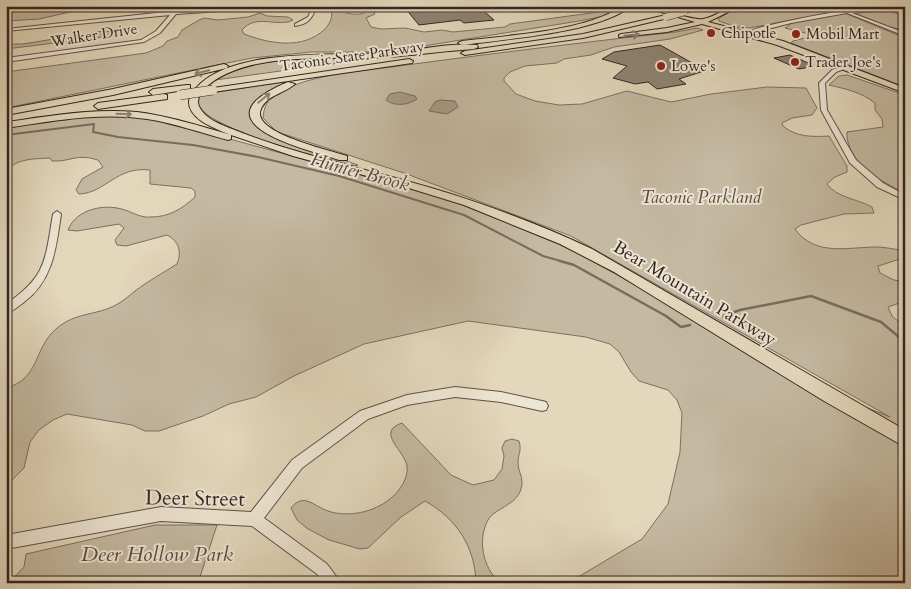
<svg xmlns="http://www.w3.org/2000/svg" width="911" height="589" font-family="Cardo,serif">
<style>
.green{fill:#c5b9a2;stroke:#7c7062}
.water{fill:#a79b87;stroke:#786c5e}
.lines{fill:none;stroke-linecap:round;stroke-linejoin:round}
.stream-far1{stroke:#786c5e;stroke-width:2}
.stream{stroke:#786c5e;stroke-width:2.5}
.building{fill:#8e8272;stroke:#322621}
.minor-casing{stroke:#5e5248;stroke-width:2}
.highway-casing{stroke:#322621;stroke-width:2}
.minor{fill:#ede5d3;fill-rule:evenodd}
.highway{fill:#e3d7bc;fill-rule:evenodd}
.highway-bridge-far1-casing{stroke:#322621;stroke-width:8;stroke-linecap:butt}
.highway-bridge-casing{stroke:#322621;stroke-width:10;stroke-linecap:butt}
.highway-bridge-far1{stroke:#e3d7bc;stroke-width:7}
.highway-bridge{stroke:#e3d7bc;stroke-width:9}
.oneway{stroke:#8a7e6e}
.poi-dot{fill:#8f2418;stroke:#ede5d3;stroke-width:2}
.labels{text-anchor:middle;stroke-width:4;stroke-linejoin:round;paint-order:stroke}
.far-poi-label{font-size:15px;fill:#322621;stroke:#ede5d3;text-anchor:start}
.far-street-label{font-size:15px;fill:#322621;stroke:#ede5d3}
.park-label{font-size:18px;font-style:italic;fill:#574b41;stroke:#ede5d3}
.street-label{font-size:18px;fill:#322621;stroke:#ede5d3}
.water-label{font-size:19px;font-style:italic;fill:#554940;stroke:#ede5d3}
.near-street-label{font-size:21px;fill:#322621;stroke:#ede5d3}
.near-park-label{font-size:21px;font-style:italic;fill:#574b41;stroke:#ede5d3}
</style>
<rect width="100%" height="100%" fill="#e3d7bc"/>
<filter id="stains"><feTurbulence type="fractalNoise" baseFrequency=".004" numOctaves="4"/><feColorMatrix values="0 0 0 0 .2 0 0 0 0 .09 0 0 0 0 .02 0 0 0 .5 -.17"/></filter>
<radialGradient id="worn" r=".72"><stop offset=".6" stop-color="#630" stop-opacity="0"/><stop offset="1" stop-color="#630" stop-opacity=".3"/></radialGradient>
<path class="green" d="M31,6l19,4 84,-4 -64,6 -31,7 -33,2v-10h14z
M603,6l16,2 -14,8 -26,5 -149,24 -60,7h-59l-59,6 -246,50v-36l140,-19 17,-7 4,-5 11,-4 4,-7 17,-10 5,-2 14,2 30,-3 12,-4 7,3 21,1 5,3c-15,8 -37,-7 -51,10l2,4c26,10 59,16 81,-5 6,-7 8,-12 6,-21l13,1 2,4c7,1 15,3 21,-2l-1,-3 5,-1 4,7 -9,4 5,9 10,2 24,-1 19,4 18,-2 11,2 52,-5 5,-3 96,-13 1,-2z
M739,6h166l-74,7 -82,15 -13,-1 -17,-6 -1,-2z
M885,10l20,6v14l-16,-3 -35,-14z
M845,13l60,25v49l-114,-44 2,-2 12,-3 4,-4 -24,-6 7,-5z
M697,28l6,2 -33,9 -56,8 -23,8 -27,4 -7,4 -32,3 -15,6 -6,6v3l12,13 19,7 24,4 23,-1 45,-13 44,11 40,-8 56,-7 39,1 11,20 -5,7 -20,3 -10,5 1,3c13,11 29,11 46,10l18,30v6l-12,5 -8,7c10,14 31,15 45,23l2,6 -30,1 -43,11 -6,4c20,28 53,18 82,18 7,0 16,2 23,3l3,8 -25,8 2,7 14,7 11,2v19l-17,6 4,9 13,11v256h-337l74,-44 26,-35 12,-52 2,-39 -5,-13 -9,-10 -29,-9 -8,-9 -12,-20 -9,-8 -24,-7 -118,-16 -104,23 -70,32 -38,21 -27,7 -26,12 -44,15h-14l-13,-6 -65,-11 -14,6 -14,10 -9,12 -6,26 -12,12 -6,-6v-86c34,-9 27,-39 50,-59 19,-17 39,-13 60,-24 7,-4 13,-9 19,-14 13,-10 28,-18 42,-27 5,-12 2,-23 -10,-29l-41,11 -9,-1 -2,-5 9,-12 -5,-4 -42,7 -9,-1c8,-21 37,-27 57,-20 9,3 16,8 26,7 18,0 31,-8 44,-20v-6l-4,-3 -41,-4v-14c-34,-4 -44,23 -71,24l-3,-4 6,-11 21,-12 -5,-7c-22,-7 -27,2 -46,1l-2,-3c-15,1 -36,0 -44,15v-46l72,-10 48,-2 42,7 280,77 123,50 71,40 127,79 121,49 -319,-181 -167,-63 -127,-41 -14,-14c1,-11 4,-19 14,-25 36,-20 89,-22 129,-28 90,-12 180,-23 270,-33z
M103,31l11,1 -5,4 -6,1 -97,12v-5h17z
M390,56l-175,24c52,-29 117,-22 175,-24z
M847,75l58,20v98c-24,-11 -59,-31 -58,-61l36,-5 -1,-8 -7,-9v-7c-14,-11 -29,-14 -46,-18l10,-9z
M289,81l2,1c-30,13 -65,34 -15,55l82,28 -3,1c-47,-13 -104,-24 -146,-50 -5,-3 -9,-9 -13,-14l2,-7z
M402,423l49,52 22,10 21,-5 8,-11 2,-13 -2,-8 3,-7 7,-2 7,2c3,10 -1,13 -1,22 0,7 4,13 4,19 0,23 -27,25 -34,38 -11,20 -5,48 12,63h-24c-1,-36 -19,-64 -51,-82l-24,16 -33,31 -8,1 -31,-9 -21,-11 -11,-9 -6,-12c4,-5 9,-9 16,-7 7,2 14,8 21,10 20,7 46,1 62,-12 9,-7 19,-21 17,-33 -2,-15 -32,-34 -5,-43z
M155,525h62l-19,58h-189l15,-16 2,-13z"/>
<path class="water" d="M400,92l15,4 2,3c-9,6 -22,8 -31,1l4,-6z
M440,100l15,1 3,6 -11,7 -18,-3 6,-9z"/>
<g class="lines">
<path class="stream-far1" d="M6,135l88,-11 -1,8 25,5 75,8 65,12 81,19 125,39 79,41 21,6"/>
<path class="stream" d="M560,261l14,4 92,51 15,11 9,-2
M723,316l17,-6 71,-14 70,26 24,20
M905,360l-4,3 2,20 2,1"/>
</g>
<path class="building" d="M423,6h55l16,14 -30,3 -4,-3 -41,5 -14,-17z
M660,45l43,24h-2l3,2 -25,8 7,5 -29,5 -9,-7 -13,2 -22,-6 14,-12 -25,-7 12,-7z
M790,55l25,11 -16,3 -25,-11z"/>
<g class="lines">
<defs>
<path id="minor" d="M269,6h30l-123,8 -16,19 -16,9 -138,20v-4l135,-18 15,-9 14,-16 -164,16v-2l169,-18z
M313,6h4c-5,12 -8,18 -22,20v-2l13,-7z
M905,6v2l-53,5 53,20v3l-58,-23 -56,10 -42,11 -2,-1c9,-6 22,-7 32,-10 41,-9 84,-17 126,-17z
M845,65l2,1v2l-11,4 -11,11 2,27 29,50 27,23 22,12v5l-28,-13 -27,-24 -29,-53 -2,-27 13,-13z
M57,211l4,3c-5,35 -8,67 -38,89 -6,4 -11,9 -17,11v-10c41,-28 39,-44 47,-90z
M455,387l46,5 41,9 4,1 2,4 -2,4 -4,1 -41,-9 -46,-5 -48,8 -39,14 -66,49 -38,50 63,46 14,19h-18l-6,-9 -65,-48 -91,-5 -155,28v-14l155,-28 90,5 41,-52 68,-49 47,-16z"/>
<path id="highway" d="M623,6h8c-32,27 -127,33 -169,39l-4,-2 4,-2c47,-6 121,-9 161,-35z
M640,6c18,0 50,15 63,13 13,-2 23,-13 37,-13l-32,16 75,19 122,47v5l-128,-48 -75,-21 -35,8 -48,5v-2l2,-1 46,-6 28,-6z
M693,6h9l-16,7 -5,-1z
M666,15l3,2 -1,1 -85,20 -118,17 -4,-2 4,-2 118,-17z
M477,45l1,2 -4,2c-29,2 -58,6 -87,8 -54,4 -140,-8 -182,31 -7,7 -10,15 -3,23 9,12 29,17 43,23 66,25 136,38 203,59 50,16 98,34 144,56l313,181v17l-81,-46 -210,-129 -54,-28 -96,-39 -75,-23 -96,-26 -62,-21v4l-3,1c-27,-7 -54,-17 -81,-21 -47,-7 -94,2 -141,9v-6c44,-6 87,-14 131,-10 32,4 63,14 94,23 -14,-6 -43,-15 -42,-34 1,-8 7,-13 12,-18 40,-35 134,-27 185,-30 27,-2 65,-11 91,-8z
M409,59l4,2 -1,2 -199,29 -4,-2 4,-2z
M224,64l4,2 -1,2 -114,27 -107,20v-6l107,-20z
M288,82l7,2c-10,9 -28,11 -34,25 -11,24 69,41 86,47v4h-8c-37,-12 -147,-38 -51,-78z
M187,85h3v4l-37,6 -4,-3 4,-3z
M164,94l3,1v4l-69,10 -4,-3 4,-3z"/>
</defs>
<use href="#minor" class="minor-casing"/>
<use href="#highway" class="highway-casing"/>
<use href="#minor" class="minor"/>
<use href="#highway" class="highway"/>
<defs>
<path id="highway-bridge-far1" d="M666,17l18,-5"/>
<path id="highway-bridge" d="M180,95l33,-5"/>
</defs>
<use href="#highway-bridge-far1" class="highway-bridge-far1-casing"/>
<use href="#highway-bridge" class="highway-bridge-casing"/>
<use href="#highway-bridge-far1" class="highway-bridge-far1"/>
<use href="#highway-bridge" class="highway-bridge"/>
</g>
<defs><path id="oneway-shaft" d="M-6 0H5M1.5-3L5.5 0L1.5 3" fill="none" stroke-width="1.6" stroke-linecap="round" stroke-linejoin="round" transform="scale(1.25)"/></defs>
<g class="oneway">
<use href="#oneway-shaft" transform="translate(632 35) rotate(-6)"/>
<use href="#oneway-shaft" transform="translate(202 72) rotate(166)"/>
<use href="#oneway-shaft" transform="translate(264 98) rotate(-39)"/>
<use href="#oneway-shaft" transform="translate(124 114) rotate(2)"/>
</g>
<g class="poi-dot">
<circle cx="711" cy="33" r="5"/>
<circle cx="796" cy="34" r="5"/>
<circle cx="795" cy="62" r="5"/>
<circle cx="661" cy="66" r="5"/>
</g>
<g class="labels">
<g class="far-poi-label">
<text x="721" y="38">Chipotle</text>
<text x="806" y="39">Mobil Mart</text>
<text x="805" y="67">Trader Joe's</text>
<text x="671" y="71">Lowe's</text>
</g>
<g class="far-street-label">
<text transform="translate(94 35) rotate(-9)" y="5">Walker Drive</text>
<text transform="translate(352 56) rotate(-8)" y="5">Taconic State Parkway</text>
</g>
<g class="park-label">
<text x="701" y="203">Taconic Parkland</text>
</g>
<g class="street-label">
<text transform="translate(695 293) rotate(31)" y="6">Bear Mountain Parkway</text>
</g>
<g class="water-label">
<text transform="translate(360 171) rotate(15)" y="7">Hunter Brook</text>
</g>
<g class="near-street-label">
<text transform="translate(195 498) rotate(1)" y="7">Deer Street</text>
</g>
<g class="near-park-label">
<text x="157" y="561">Deer Hollow Park</text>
</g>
</g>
<rect width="911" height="589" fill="none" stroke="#e3d7bc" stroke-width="25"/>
<rect x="8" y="8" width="896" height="574" fill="none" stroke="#322621" stroke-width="2.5"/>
<rect x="12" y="12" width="886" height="564" fill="none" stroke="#322621"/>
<rect width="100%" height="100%" filter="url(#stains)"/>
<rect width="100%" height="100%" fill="url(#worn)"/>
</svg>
